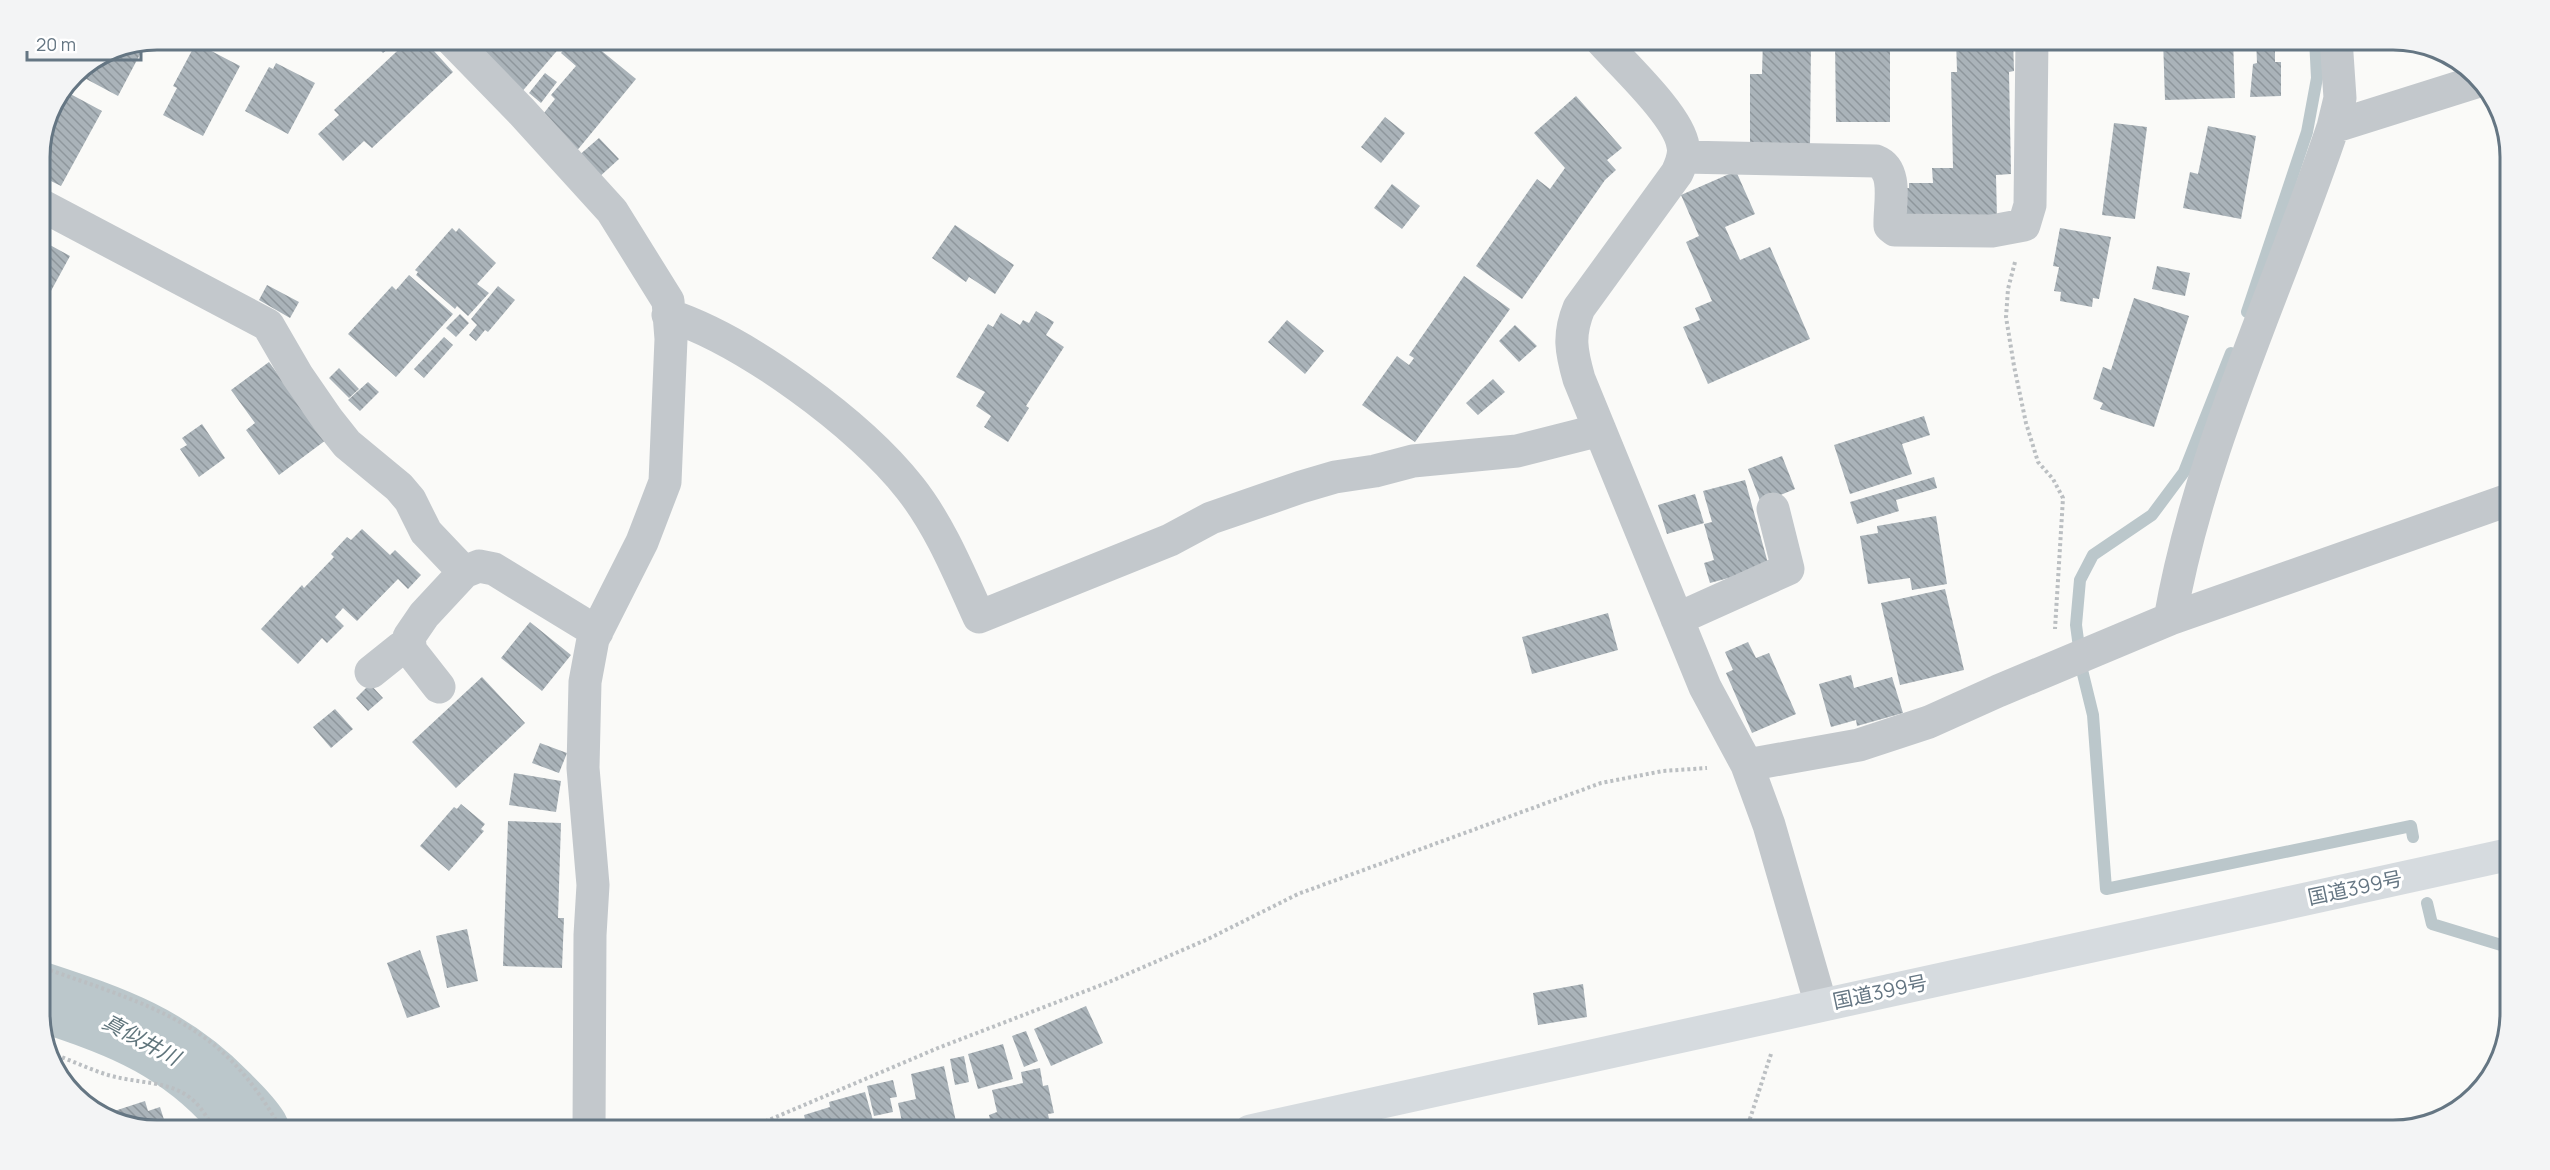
<svg xmlns="http://www.w3.org/2000/svg" width="2550" height="1170" font-family="Manrope,'Noto Sans JP',sans-serif">
<style>
.lines{fill:none;stroke-linecap:round;stroke-linejoin:round}
.stream{stroke:#bbc7cb;stroke-width:12}
.river{stroke:#bbc7cb;stroke-width:69}
.building{fill:url(#building-back-hatch)}
.path{stroke:#bbbfc2;stroke-width:4;stroke-dasharray:3 3;stroke-linecap:butt}
.minor{stroke:#c3c8cc;stroke-width:33}
.trunk{stroke:#d6dbdf;stroke-width:33}
.labels{text-anchor:middle;stroke-width:6;stroke-linejoin:round;paint-order:stroke}
.street-label{font-size:20px;fill:#657683;stroke:#fff}
.water-label{font-size:21px;font-style:italic;fill:#60757c;stroke:#fff}
.rim{fill:none;stroke:#657683;stroke-width:3}
</style>
<defs>
<pattern id="building-back-hatch" width="6" height="6" patternUnits="userSpaceOnUse" patternTransform="scale(1.5)"><rect width="6" height="6" fill="#aab3b9"/><path d="M-1 5l2 2M0 0l6 6M5-1l2 2" fill="none" stroke="#8e969c"/></pattern>
</defs>
<rect width="100%" height="100%" fill="#fafaf8"/>
<g class="lines">
<path class="stream" d="M2247,312l60,-180 10,-54 -2,-39
M2231,353l-47,119 -32,43 -59,40 -13,25 -4,45 6,45 11,45 13,174 305,-63 2,11
M2427,903l5,21 79,24"/>
<path class="river" d="M39,996c73,24 131,44 185,100 11,11 23,22 31,35"/>
</g>
<path class="building" d="M370,39h36l-7,7 -4,-3 -12,10z
M410,39h13l30,33 -81,76 -8,-7 -21,20 -25,-27 21,-19 -5,-5z
M487,39h80l-47,55 -42,-44z
M572,39h15l49,40 -61,74 -35,-35 15,-19 -4,-4 25,-29 -15,-13z
M1763,39h48l-1,107 -60,-1v-71h12z
M1835,39h55v83h-54z
M1956,39h57l1,32 -5,1 2,102 -15,1 1,44 -97,2 -1,-33h10v-5h24l-1,-15h21l-2,-96h6z
M2163,39h70l2,59 -70,2z
M2256,39h19v23h6v34l-31,1 3,-33 4,-1z
M147,41l-29,55 -43,-23 37,-25z
M196,43l44,23 -37,70 -40,-21 14,-27 -4,-2z
M276,63l39,20 -27,51 -43,-23 24,-44 4,2z
M545,73l12,9 -16,21 -12,-10z
M63,90l39,21 -41,75 -22,-11v-26l6,-25 7,-13 -2,-2z
M1576,96l46,52 -15,12 9,10 -11,10 -83,119 -46,-33 61,-87 13,10 15,-21 -31,-35z
M1385,117l20,16 -24,30 -20,-16z
M2114,123l33,4 -12,92 -33,-4z
M2208,126l48,10 -15,83 -58,-11 7,-36 8,2z
M599,138l20,21 -22,20 -20,-22z
M1736,171l19,43 -30,13 15,33 30,-13 40,92 -102,45 -25,-57 17,-7 -5,-12 17,-7 -26,-59 13,-6 -18,-41z
M1392,184l28,22 -18,23 -28,-21z
M955,225l59,40 -19,29 -26,-17 -3,5 -34,-24z
M452,228l4,4 3,-4 37,35 -19,21 12,9 -21,23 -11,-10 -2,3 -39,-34 2,-3 -3,-2z
M2060,228l51,9 -12,62 -6,-1 -1,9 -32,-6 1,-9 -7,-1 5,-24 -6,-1z
M39,239l31,17 -31,57z
M2157,266l33,7 -5,23 -33,-7z
M409,275l44,39 -57,63 -48,-43 44,-48 4,4z
M1464,276l46,33 -95,133 -53,-37 35,-49 12,9 5,-7 -5,-3z
M267,285l32,17 -9,16 -31,-18z
M498,286l17,14 -27,32 -3,-2 -9,11 -7,-6 8,-10 -6,-6z
M2134,298l55,18 -35,111 -54,-18 3,-6 -10,-4 10,-32 8,3z
M1036,311l18,11 -8,13 18,12 -38,59 3,2 -21,34 -24,-15 7,-11 -15,-10 9,-14 -29,-15 32,-53 5,3 8,-14 19,12 3,-5 6,3z
M460,314l9,9 -13,14 -10,-9z
M1287,320l37,31 -19,23 -37,-32z
M1515,325l22,21 -18,16 -20,-21z
M444,337l9,8 -29,33 -10,-9z
M269,362l57,78 -47,35 -33,-45 9,-7 -24,-33z
M339,368l20,21 -10,9 -20,-20z
M1493,379l12,13 -27,23 -12,-12z
M368,382l11,10 -19,19 -12,-11z
M1924,416l6,19 -28,9 10,30 -62,20 -16,-49z
M202,424l23,34 -26,19 -19,-28 7,-4 -5,-7z
M1782,456l13,33 -34,14 -13,-34z
M1934,477l3,11 -41,12 3,11 -42,13 -7,-22z
M1745,480l24,87 -59,16 -6,-20 10,-3 -10,-36 8,-2 -9,-31z
M1695,494l9,29 -37,11 -9,-29z
M1936,516l11,68 -35,6 -2,-12 -42,6 -8,-48 18,-3 -1,-7z
M362,529l28,26 5,-5 26,25 -13,14 -10,-10 -41,42 -14,-13 -8,9 9,9 -17,17 -5,-5 -24,26 -37,-35 41,-44 2,3 30,-31 -3,-3 16,-17 4,3z
M1945,589l19,81 -64,15 -19,-82z
M1608,613l10,37 -86,24 -10,-37z
M530,622l41,33 -29,36 -41,-33z
M1748,642l8,16 13,-5 27,61 -44,19 -26,-60 7,-3 -8,-18z
M1851,675l3,13 38,-11 11,36 -46,13 -1,-6 -25,7 -12,-43z
M482,677l43,46 -69,65 -44,-46z
M370,684l13,14 -15,13 -12,-13z
M335,709l18,20 -22,19 -18,-21z
M540,743l27,10 -8,20 -27,-10z
M514,773l47,8 -5,31 -47,-7z
M461,804l24,20 -4,5 3,2 -35,40 -29,-25 34,-39 3,2z
M508,821l53,2 -3,95h6l-2,50 -59,-2z
M467,929l11,52 -31,7 -11,-52z
M420,950l20,57 -33,11 -20,-55z
M1583,984l4,33 -49,8 -5,-32z
M1086,1006l17,37 -52,23 -17,-37z
M1026,1031l12,30 -14,6 -12,-31z
M1003,1044l10,35 -35,10 -10,-35z
M964,1056l5,26 -14,3 -5,-26z
M944,1066l14,65h-54l-6,-28 18,-4 -5,-25z
M1040,1068l3,18 5,-1 6,28 -6,1 3,15 -58,2 -4,-16 8,-3 -5,-22 31,-7 -2,-11z
M893,1080l4,17 -7,1 3,14 -19,4 -7,-30z
M865,1092l11,39h-68l-4,-16 26,-8 -1,-5z
M145,1101l3,10 12,-4 6,19 -11,5 -44,-9 -9,-7z"/>
<g class="lines">
<path class="path" d="M2015,262l-7,27 -2,28 8,49 12,57 12,39 15,17 10,19 -8,131
M39,966c59,22 135,42 182,85 25,22 45,51 61,80
M51,1053c19,7 38,16 57,22 42,12 77,2 101,46
M743,1131l195,-83 171,-66 99,-43 90,-45 303,-111 62,-12 44,-3
M1746,1131l25,-77"/>
<path class="minor" d="M451,39l71,73 90,99 56,90 3,38 -6,143 -23,60 -49,97 -8,43 -2,86 10,117 -3,50 -1,196
M1600,39c21,24 79,77 83,107 2,9 -2,18 -6,27l-98,135c-11,27 -8,43 0,71l126,308 42,78 22,60 52,180
M2333,127l146,-46
M1683,157l193,4c23,9 13,45 14,65l5,4 97,1 32,-6 6,-20 2,-166
M39,204l229,121 29,50 31,45 19,24 52,43 11,13 16,32 38,40
M668,315c77,25 192,109 242,173 30,38 49,85 69,129l191,-77 41,-22 90,-31 34,-10 40,-6 38,-10 104,-10 83,-21
M1677,619l111,-50 -15,-60
M2170,619c30,-171 108,-328 163,-492l7,-29 -4,-59
M371,672l30,-24 9,-3
M439,687l-29,-37 -1,-13 15,-22 40,-43 15,-6 15,3 103,63
M1747,765l112,-20 70,-23 69,-31 172,-72 341,-120"/>
<path class="trunk" d="M1250,1131l1261,-277"/>
</g>
<g class="labels">
<g class="street-label">
<text transform="translate(2355 888) rotate(-12)" y="7">国道399号</text>
<text transform="translate(1880 992) rotate(-12)" y="7">国道399号</text>
</g>
<g class="water-label">
<text transform="translate(141 1040) rotate(28)" y="7">真似井川</text>
</g>
</g>
<path d="M0 0H2550V1170H0ZM157 50H2393A107 107 0 0 1 2500 157V1013A107 107 0 0 1 2393 1120H157A107 107 0 0 1 50 1013V157A107 107 0 0 1 157 50Z" fill="#f3f4f5" fill-rule="evenodd"/>
<path class="rim" d="M157 50H2393A107 107 0 0 1 2500 157V1013A107 107 0 0 1 2393 1120H157A107 107 0 0 1 50 1013V157A107 107 0 0 1 157 50Z"/>
<path d="M27 51v9h114v-9" fill="none" stroke="#657683" stroke-width="3"/>
<text x="36" y="51" font-size="18" fill="#657683" stroke="#ffffff" stroke-width="4.5" paint-order="stroke">20 m</text>
</svg>
